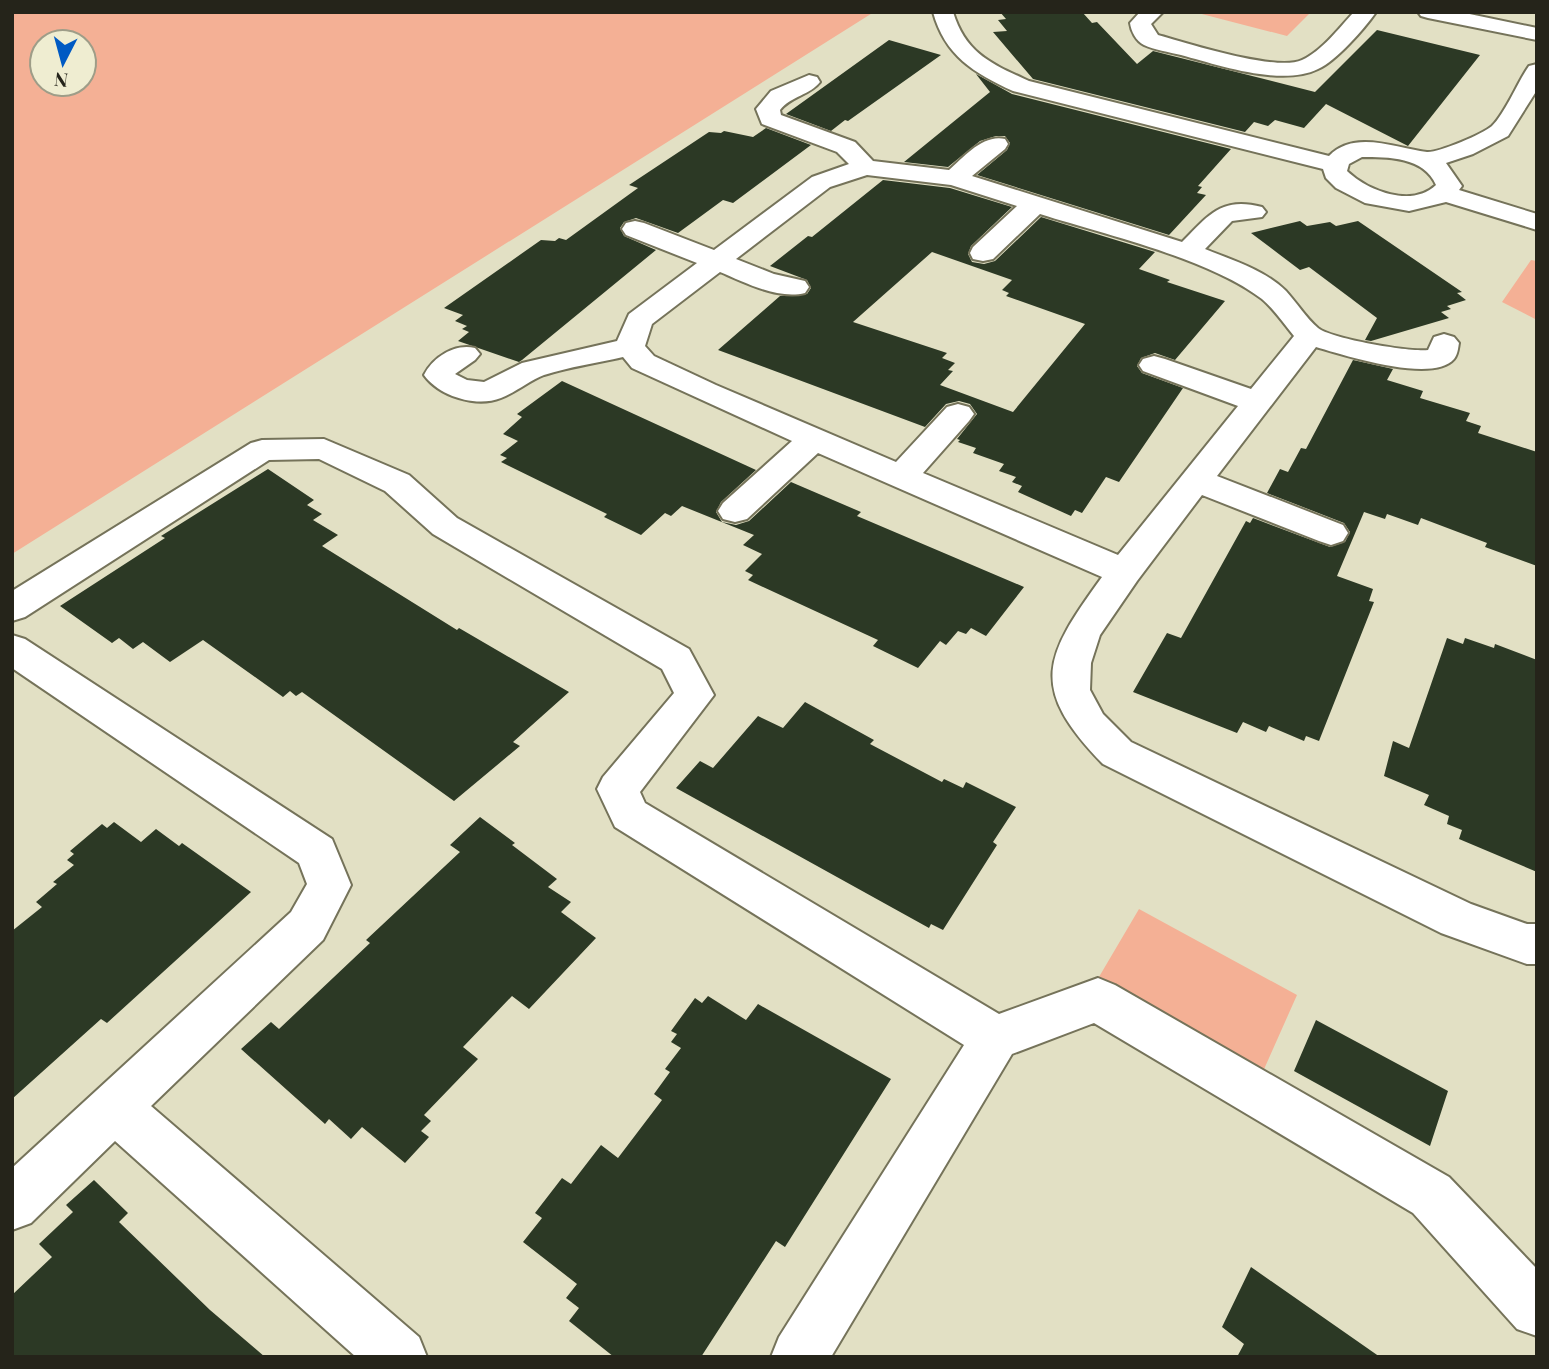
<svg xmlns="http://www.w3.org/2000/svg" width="1549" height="1369" font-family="'Playfair Display',serif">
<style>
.green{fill:#f4b095;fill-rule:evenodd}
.building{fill:#2c3925;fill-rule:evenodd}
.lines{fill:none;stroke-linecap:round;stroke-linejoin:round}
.minor-casing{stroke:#75735a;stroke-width:4}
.minor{fill:#fff;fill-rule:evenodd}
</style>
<rect width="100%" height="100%" fill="#e2e0c4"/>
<path class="green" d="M12,12h862l-862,542zM42,42h42v42h-42z
M1194,12h117l-24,24z
M1531,260l6,1v59l-35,-18z
M1139,909l158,86 -36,81 -165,-94z"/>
<path class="building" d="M1000,12l83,1 9,10 5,-1 40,42 16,-13 162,41 62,-62 103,25 -72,91 -82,-42 -22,24 -29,-8 -7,6 -14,-4 -9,10 -212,-53 -40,-47 14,-1 -9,-11 8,-1z
M889,40l52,15 -93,66 -3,-1 -14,11 -45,-17z
M976,74l36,20 219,55 -33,37 4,1 -5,6 9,2 -37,40 -192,-60 30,-25 3,-7 -5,-7h-9l-16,5 -32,26 -44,-5 86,-70z
M766,128l45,17 -78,58 -10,-3 -45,33 -42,-15 -12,4 -4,6 4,8 32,14 -134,110 -3,2 -61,-21 11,-9 -7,-3 5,-3 -12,-5 8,-6 -19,-7 97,-68 14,1 4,-3 7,2 72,-52 -9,-3 80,-53 12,1 3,-2 29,6z
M883,180l67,8 62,19 -41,39 -3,8 4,8 12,2 11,-3 46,-44 114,35 -16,17 31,11 -3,2 58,19 -50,59 -20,-7 -14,5 -4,8 5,7 41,15 -64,94 -13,-5 -24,36 -7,-3 -4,6 -53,-24 4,-6 -10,-4 4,-5 -17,-6 5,-7 -31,-11 3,-5 -18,-6 2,-2 -3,-1 20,-25 -7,-10 -11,-3 -13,3 -21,23 -207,-77 62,-54 27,-2 4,-6 -4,-8 -37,-14 38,-30 4,1zM932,252l80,28 -10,10 7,3 -3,3 79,28 -72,88 -73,-27 13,-14 -5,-1 7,-7 -13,-5 5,-5 -94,-31z
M1300,221l7,5 23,-4 6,4 22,-5 104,71 -5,1 9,7 -19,6 4,3 -10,3 8,6 -78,23 -6,-1 12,-22 -68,-51 -9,3 -49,-37z
M1353,360l40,9 -6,11 36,11 -3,7 50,15 -4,8 15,5 -3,7 59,19v114l-52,-19 2,-4 -66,-25 -3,7 -31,-11 -2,5 -21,-7 -27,64 36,13 -4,12 5,1 -55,139 -13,-5 -2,5 -35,-15 -3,6 -23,-10 -6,11 -104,-41 34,-59 14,5 65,-117 4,2 3,-5 77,29 15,-5 5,-10 -6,-9 -77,-30 13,-24 8,3 13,-24 5,1z
M562,381l194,89 -35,32 -5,10 6,10 14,3 13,-4 42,-39 70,30 -4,4 167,71 -38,49 -15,-8 -5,6 -8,-3 -12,14 -6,-4 -22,27 -45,-22 5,-6 -130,-60 5,-5 -8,-4 17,-17 -19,-9 11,-10 -72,-29 -11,10 -6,-3 -24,22 -37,-18 3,-3 -106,-52 6,-4 -7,-3 18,-14 -15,-7 19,-17 -5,-3z
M268,469l46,31 -7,5 15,9 -9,6 25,15 -16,11 135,84 2,-2 110,64 -56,50 7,4 -66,55 -152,-109 -6,4 -6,-5 -7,6 -80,-57 -33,22 -27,-20 -10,7 -14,-11 -7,5 -52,-37 105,-68 -4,-2z
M1447,638l16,6 2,-6 29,10 1,-4 42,16v212l-78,-33 3,-9 -15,-6 2,-8 -25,-11 5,-10 -45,-19 9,-35 16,7z
M805,702l69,38 -4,4 72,38 2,-3 19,9 3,-6 50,25 -23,35 4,3 -54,85 -12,-6 -2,4 -253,-140 24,-27 13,7 45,-52 25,12z
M480,817l35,26 -3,2 45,34 -9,8 23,15 -10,10 35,26 -67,71 -17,-13 -49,51 15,12 -54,56 7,6 -10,10 8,6 -24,26 -43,-36 -11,12 -22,-20 -4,5 -84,-75 30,-27 8,7 91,-86 -4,-3 94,-88 -10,-7z
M114,822l27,20 15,-13 23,17 3,-3 69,49 -144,131 -6,-4 -89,80v-168l30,-24 -6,-5 21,-18 -4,-2 21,-17 -7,-5 7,-6 -4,-3 32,-27 5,4z
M708,996l38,24 12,-16 133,75 -106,168 -9,-6 -75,116h-87l-45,-36 10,-13 -13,-10 11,-14 -54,-42 19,-24 -7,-5 27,-35 9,6 30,-39 17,13 44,-58 -8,-6 16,-22 -5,-3 16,-21 -10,-6 6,-8 -6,-3 24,-33 7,5z
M1316,1020l132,71 -18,55 -136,-75z
M94,1180l34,33 -9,9 91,88 55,47h-253v-62l40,-38 -13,-13 34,-32 -7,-7z
M1251,1267l129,90h-143l7,-13 -22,-17z"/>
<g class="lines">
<defs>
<path id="minor" d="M933,12h20c13,42 39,52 76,69l300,75c26,-27 69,-7 98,-4 11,1 56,-18 65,-26 14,-14 25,-43 37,-60l8,-2v26l-29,46 -35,18 -27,9 16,23 -3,4 78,24v16l-91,-28 -37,9 -44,-8 -29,-15 -10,-10 -3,-9 -310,-78c-39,-18 -68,-35 -80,-79zM1362,157c26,0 62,0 74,28 -24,23 -68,6 -89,-14l2,-7z
M1140,12h23l-12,12 7,11c29,8 118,37 144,25 20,-9 37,-32 52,-48h22c-11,16 -40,49 -58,57 -36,18 -100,-4 -137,-14 -12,-3 -27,-5 -37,-10 -8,-4 -13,-14 -14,-22z
M1418,12h42l77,16v12l-109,-22 -7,-2z
M809,75l8,2 3,5c-10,13 -29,14 -40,28l1,5 74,27 18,19 76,9c15,-13 34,-36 56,-31l3,5 -3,5 -33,27 210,66c26,-26 39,-46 80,-35l4,5 -4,5 -30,4 -27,28c27,11 60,21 81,42 11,12 20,27 32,37 14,11 91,24 110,22l6,-13 10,-3 10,3 5,6c-1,5 -1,11 -5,16 -21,25 -111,-4 -138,-12l-99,129 126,49 5,8 -5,8 -12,4 -12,-4 -117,-46 -65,86 -37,54 -9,28 -1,27 13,24 28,28 340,162 56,20h10v40h-10l-86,-31 -338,-169c-75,-77 -59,-107 -1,-187l-284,-124 -71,66 -12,3 -12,-3 -5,-8 5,-8 69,-62 -160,-73 -9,-11c-26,6 -54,10 -79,18 -15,6 -28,17 -43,23 -25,10 -62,-2 -77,-23 9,-18 31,-32 51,-27l5,6 -5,6 -20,14 12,6 17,2 38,-19 95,-22 12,-27 68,-51 -71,-28 -4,-6 4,-6 9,-2 9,2 70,27 98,-73 37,-13 -12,-12 -75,-28 -6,-15 15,-18zM867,175l84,10 66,21 -44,41 -3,6 3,6 10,2 10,-2 47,-45c66,21 168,44 222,85 12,10 22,25 32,37l-43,53 -86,-30 -11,-3 -11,3 -4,6 4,6 95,35 -120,149 -195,-82 46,-52 5,-7 -5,-7 -11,-3 -11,3 -51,55 -180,-77 -62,-29 -9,-10 7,-22 68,-52c24,10 58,28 85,21l4,-6 -4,-6 -31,-7 -38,-15 94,-72z
M324,439l85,36 48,43 232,131 25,46 -74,97 5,11 354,211 99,-36 17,7 334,192 88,92v67l-20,-7 -104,-116 -319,-190 -82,31 -181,303h-60l8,-20 185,-292 -349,-218 -18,-38 6,-12 71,-84 -12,-24 -229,-135 -48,-43 -66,-32 -50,1 -244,157 -13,4v-30l239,-148 11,-3z
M12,635l13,4 307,200 19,46 -28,55 -172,166 268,231 8,20h-71l-241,-216 -84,82 -19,7v-62l279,-256 16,-28 -8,-21 -287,-195z"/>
</defs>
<use href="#minor" class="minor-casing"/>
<use href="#minor" class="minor"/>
</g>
<rect width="1549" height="1369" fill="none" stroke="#25241a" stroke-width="28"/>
<g transform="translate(63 63) rotate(186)"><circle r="33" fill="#efedd1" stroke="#9e9d88" stroke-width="2"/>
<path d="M0-5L12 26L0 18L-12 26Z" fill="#005ac3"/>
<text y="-10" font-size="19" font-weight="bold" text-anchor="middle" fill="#25241a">N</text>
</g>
</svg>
